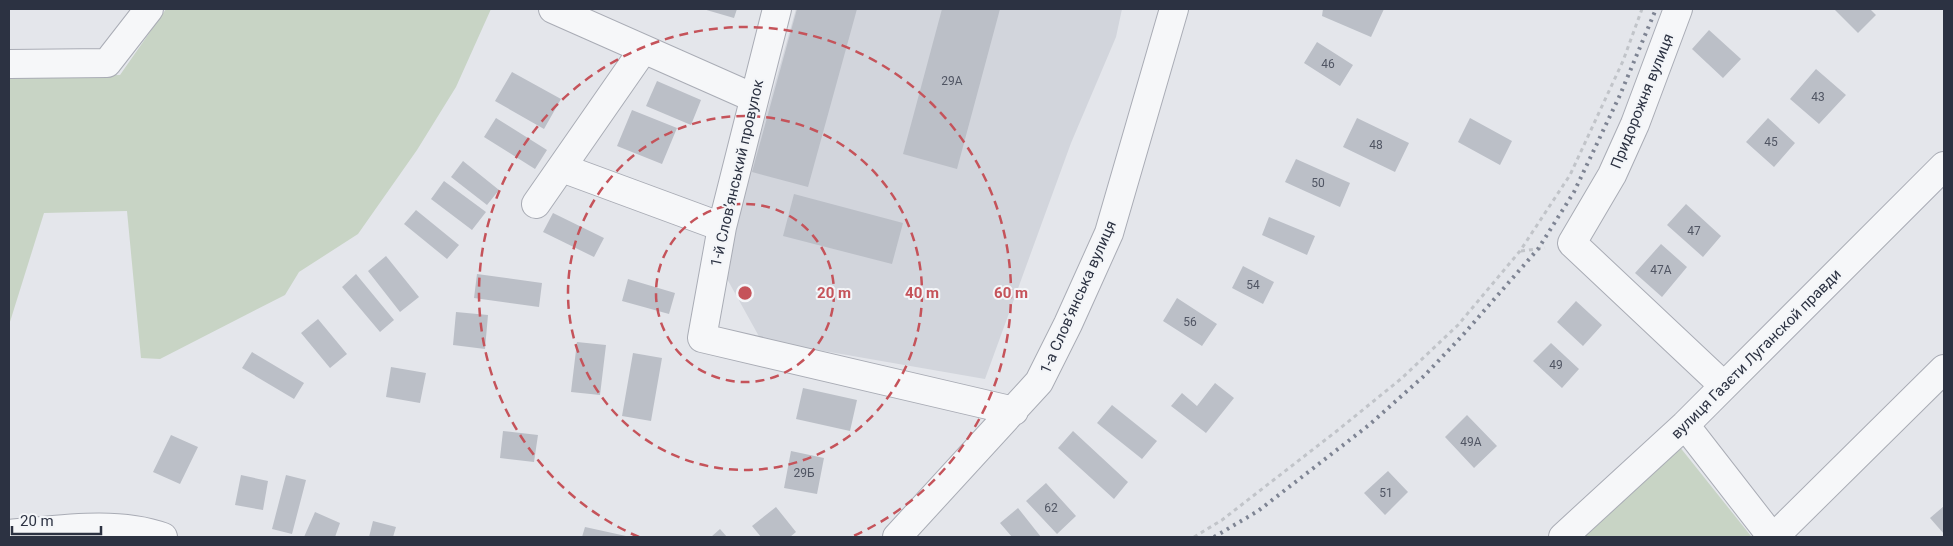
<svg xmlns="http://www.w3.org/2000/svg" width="1953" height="546" font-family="Roboto,sans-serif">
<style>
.built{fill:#d2d5dc}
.green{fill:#c8d4c5}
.building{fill:#bbbfc7}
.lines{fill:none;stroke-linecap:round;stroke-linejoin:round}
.minor-casing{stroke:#a9acb5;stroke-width:30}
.path{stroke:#c1c4c9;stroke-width:3;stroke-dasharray:4 4;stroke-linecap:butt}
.minor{stroke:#f6f7f9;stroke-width:28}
.rail{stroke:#7e8493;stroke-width:4;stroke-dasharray:2.5 5;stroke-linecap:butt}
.ring{fill:none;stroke:#c5535a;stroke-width:2.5;stroke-dasharray:9 6}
.labels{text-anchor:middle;stroke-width:4;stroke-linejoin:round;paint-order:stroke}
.number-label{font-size:12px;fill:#505563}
.street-label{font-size:15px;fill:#2c3242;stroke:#f3f5f8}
.centre{fill:#c5535a;stroke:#f3f5f8;stroke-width:2.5}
.ring-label{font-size:15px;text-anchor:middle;font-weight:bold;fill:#c5535a;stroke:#f3f5f8;stroke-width:4;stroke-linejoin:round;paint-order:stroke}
</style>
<rect width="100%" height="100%" fill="#e4e6eb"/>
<path class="built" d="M796,9h326l-6,28 -45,106 -86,236 -224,-39 -35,-63 20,-91z"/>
<path class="green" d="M166,9h325l-35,78 -39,63 -59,84 -59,38 -14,23 -125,64 -19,-1 -14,-147 -83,2 -35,112v-248l111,-2z
M1679,446l72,90 -169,1z"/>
<path class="building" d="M703,9h34l-3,9z
M797,9h60l-49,178 -56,-15z
M942,9h58l-43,160 -54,-15z
M1323,9h61l-13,28 -49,-21z
M1834,9h36l6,6 -18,18z
M1709,30l32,29 -18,19 -31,-29z
M1317,42l36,23 -13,21 -36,-23z
M1816,69l30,26 -27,29 -29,-25z
M512,72l49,27 -17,30 -49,-28z
M657,81l44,19 -10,25 -45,-19z
M632,110l45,18 -15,36 -45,-18z
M496,118l51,32 -12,19 -51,-32z
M1357,118l52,25 -14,29 -52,-25z
M1470,118l42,23 -12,24 -42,-23z
M1768,118l27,25 -21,24 -28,-25z
M1296,159l54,24 -10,24 -55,-25z
M463,161l36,29 -12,15 -36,-28z
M444,181l42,31 -14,18 -41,-31z
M794,194l109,29 -11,41 -109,-28z
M1686,204l35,32 -18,21 -36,-32z
M416,210l43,35 -12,14 -43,-35z
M553,213l51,25 -10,19 -51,-25z
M1269,217l46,19 -8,19 -45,-20z
M1661,244l26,23 -25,30 -27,-24z
M386,256l33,41 -19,15 -32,-41z
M1243,266l31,16 -11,22 -31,-16z
M356,274l38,46 -14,12 -38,-45z
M477,274l65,9 -3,24 -65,-9z
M628,279l47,14 -6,21 -47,-13z
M1177,298l40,26 -15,22 -39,-25z
M1576,301l26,24 -19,21 -26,-24z
M456,312l32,3 -3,34 -32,-4z
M318,319l29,35 -17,14 -29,-35z
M577,342l29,3 -6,50 -29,-3z
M1551,343l28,26 -17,19 -29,-27z
M252,352l52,31 -10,16 -52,-31z
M633,353l29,5 -11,63 -29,-5z
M391,367l35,6 -6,30 -34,-6z
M1215,383l19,15 -28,35 -35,-27 11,-13 15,13z
M803,388l54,12 -7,31 -54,-12z
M1112,405l45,36 -15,18 -45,-36z
M1467,415l30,31 -23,22 -29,-31z
M503,431l35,4 -4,27 -34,-4z
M1073,431l55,51 -14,17 -56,-51z
M171,435l27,12 -18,37 -27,-12z
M791,451l33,7 -7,36 -33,-6z
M1388,471l20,21 -23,23 -21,-22z
M241,475l27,6 -5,29 -28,-5z
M286,475l20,5 -14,54 -20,-5z
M1046,483l30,33 -19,18 -31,-33z
M1944,506v28l-14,-16z
M776,507l20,25 -6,5h-29l-9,-11z
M1018,508l23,29h-29l-12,-14z
M315,512l25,11 -5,14h-31z
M373,521l23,6 -3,10h-24z
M585,527l41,9v1h-44z
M720,529l7,8h-16z"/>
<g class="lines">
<defs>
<path id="minor" d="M553,9l201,89
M777,9l-55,218 -20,111 312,73
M1678,9l-43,115 -23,51 -40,68 152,143
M9,64l98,-1 42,-54
M562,168l160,59
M536,204l107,-154
M1685,425l87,112
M9,534c48,-4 108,-14 154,3
M897,537l142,-155 29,-58 41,-91 65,-224
M1563,537l122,-112 259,-259
M1774,537l170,-168"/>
</defs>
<use href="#minor" class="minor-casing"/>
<path class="path" d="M1521,251l24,-3
M1194,537l28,-17 116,-90 64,-52 56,-53 62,-74 50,-76 53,-114 19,-52"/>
<use href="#minor" class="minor"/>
<path class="rail" d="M1214,537l44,-26 111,-86 55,-49 38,-40 76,-87 36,-57 46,-97 36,-86"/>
</g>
<g class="ring">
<circle cx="745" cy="293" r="89"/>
<circle cx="745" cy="293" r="177"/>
<path d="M639 537A266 266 0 1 1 851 537"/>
</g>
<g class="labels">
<g class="number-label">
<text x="1328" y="68">46</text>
<text x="952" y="85">29А</text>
<text x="1818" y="101">43</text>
<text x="1771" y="146">45</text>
<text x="1376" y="149">48</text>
<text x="1318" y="187">50</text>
<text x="1694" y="235">47</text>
<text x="1661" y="274">47А</text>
<text x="1253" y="289">54</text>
<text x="1190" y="326">56</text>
<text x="1556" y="369">49</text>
<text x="1471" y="446">49А</text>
<text x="804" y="477">29Б</text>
<text x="1386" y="497">51</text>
<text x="1051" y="512">62</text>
</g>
<g class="street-label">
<text transform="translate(1642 101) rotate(-68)" y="5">Придорожня вулиця</text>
<text transform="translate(737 173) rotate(-77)" y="5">1-й Слов’янський провулок</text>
<text transform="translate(1078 297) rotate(-66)" y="5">1-а Слов’янська вулиця</text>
<text transform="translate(1756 354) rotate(-45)" y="5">вулиця Газєти Луганской правди</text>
</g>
</g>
<circle cx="745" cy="293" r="8" class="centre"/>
<g class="ring-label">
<text x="834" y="298">20 m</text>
<text x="922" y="298">40 m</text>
<text x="1011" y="298">60 m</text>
</g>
<rect width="1953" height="546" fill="none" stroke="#2c3242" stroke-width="20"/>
<path d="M12 526v8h89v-8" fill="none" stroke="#2c3242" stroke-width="2.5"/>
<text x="20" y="526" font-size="15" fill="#2c3242" stroke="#f3f5f8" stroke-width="4" paint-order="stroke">20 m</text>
</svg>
